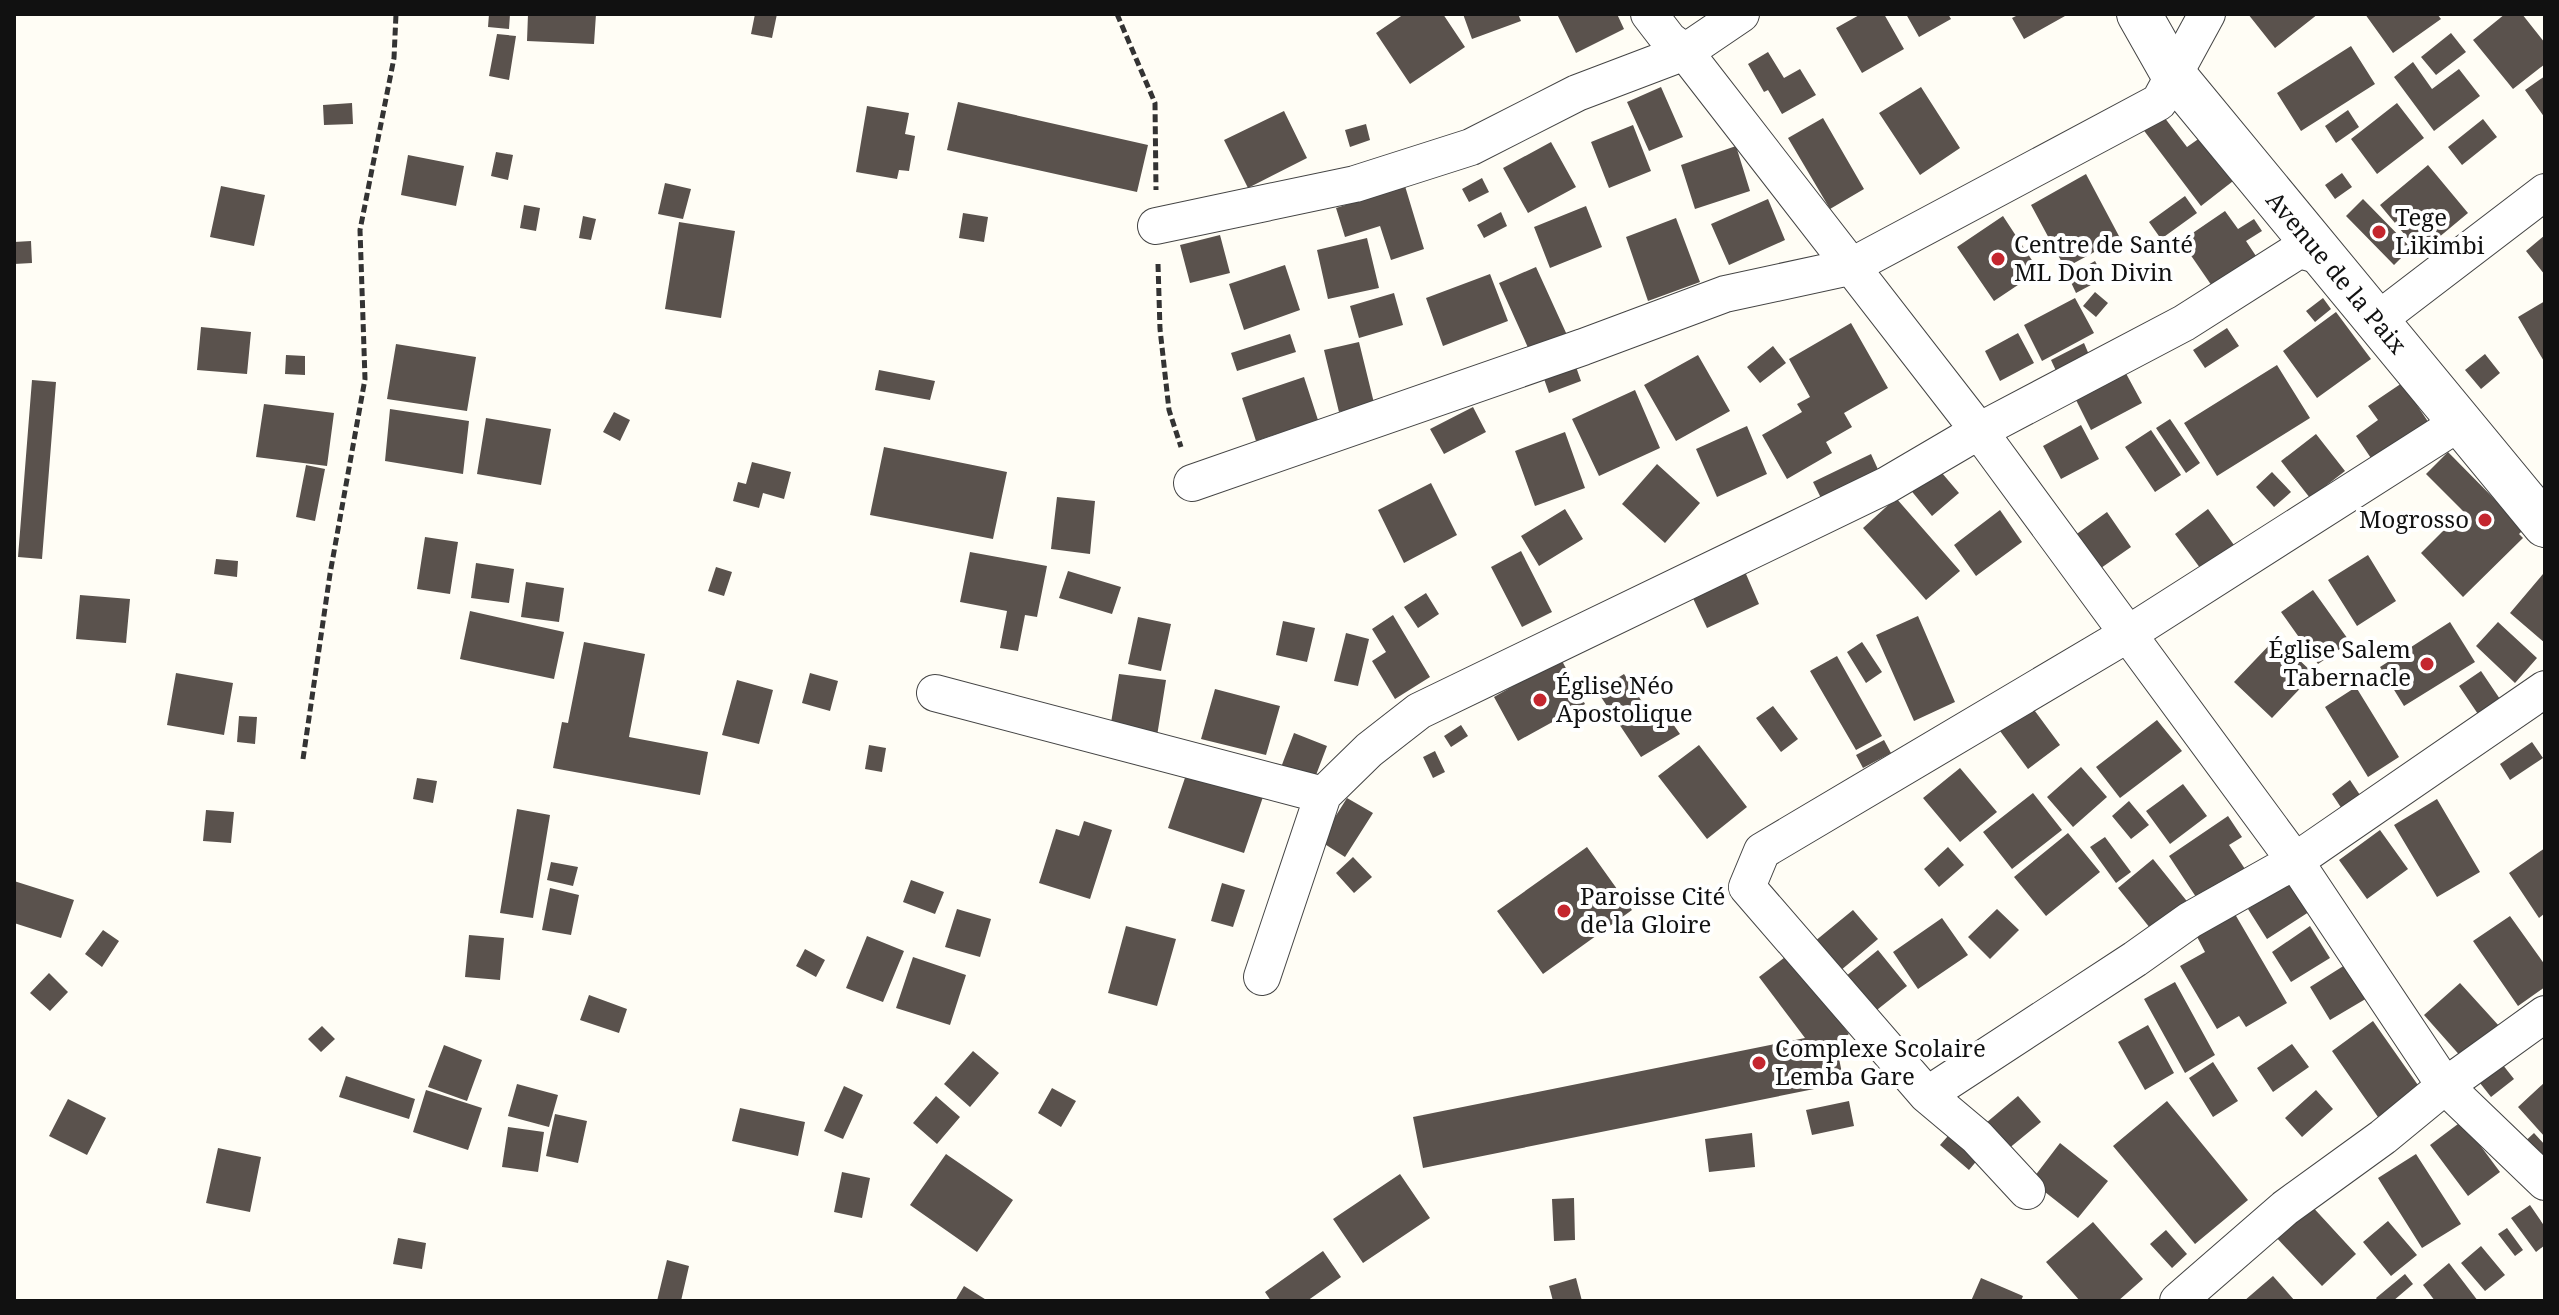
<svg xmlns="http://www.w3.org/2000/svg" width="2559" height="1315" font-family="'Noto Serif',serif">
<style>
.building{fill:#5a524d}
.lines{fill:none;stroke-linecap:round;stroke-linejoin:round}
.minor-casing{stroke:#444;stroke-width:38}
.tertiary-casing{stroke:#444;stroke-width:46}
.path{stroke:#333;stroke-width:5;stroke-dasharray:8 4;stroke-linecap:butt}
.minor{stroke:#fff;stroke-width:36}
.tertiary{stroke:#fff;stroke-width:44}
.poi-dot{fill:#c4262e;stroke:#fff;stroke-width:3}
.labels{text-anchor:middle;stroke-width:8;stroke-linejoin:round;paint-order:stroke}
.poi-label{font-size:24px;fill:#111;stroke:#fff;text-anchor:start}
.street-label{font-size:24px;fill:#111;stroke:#fff}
</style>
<rect width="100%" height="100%" fill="#fffdf5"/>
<path class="building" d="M489,14h21l-1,15 -21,-2z
M528,14h68l-2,30 -67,-3z
M755,14h22l-5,24 -21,-4z
M1404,14h39l22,33 -55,37 -34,-51z
M1463,14h55l3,7 -49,18z
M1557,14h60l7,15 -48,24z
M1861,14h23l20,35 -42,24 -26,-45z
M1906,14h42l3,5 -32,18z
M2020,14h44l1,2 -41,23 -12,-21z
M2248,14h70l-43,34z
M2365,14h72l4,5 -48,34z
M2505,14h17l23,29v21l-32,25 -40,-49z
M2451,33l15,19 -30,23 -15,-18z
M497,34l19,2 -7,44 -20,-4z
M2351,46l24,38 -74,47 -24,-38z
M1768,52l16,26 16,-9 16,26 -34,19 -14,-24 -4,2 -16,-28z
M2413,62l19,27 27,-20 21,27 -46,35 -40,-54z
M2545,76v42l-20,-28z
M1661,87l22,50 -34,14 -22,-49z
M1921,87l39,61 -40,27 -41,-62z
M958,102l190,43 -11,47 -190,-42z
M352,103l1,21 -29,1 -1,-20z
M2397,103l27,35 -47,36 -26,-35z
M867,106l42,7 -4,21 10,2 -6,35 -10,-1 -2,9 -41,-7z
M2348,110l11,17 -23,16 -11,-17z
M1284,111l23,47 -59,30 -24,-48z
M2161,113l26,34 17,-12 33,43 -36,28 -59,-78z
M1823,118l41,71 -34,20 -42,-71z
M2483,119l14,18 -35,28 -14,-18z
M1366,124l4,16 -20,7 -5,-17z
M1633,125l18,46 -42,17 -18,-46z
M1551,142l25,45 -48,26 -25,-45z
M1736,146l14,45 -55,18 -14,-44z
M496,152l17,3 -5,25 -17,-4z
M408,155l56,11 -8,40 -55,-11z
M2428,165l40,48 -48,40 -40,-48z
M2342,173l10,14 -17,12 -10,-14z
M2086,174l34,64 -55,30 -34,-63z
M1482,178l7,14 -20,10 -7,-13z
M665,183l26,6 -8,30 -25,-5z
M221,186l44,9 -11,51 -44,-9z
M1405,186l19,63 -33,11 -11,-34 -35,11 -9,-29z
M2185,196l12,17 -36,26 -12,-17z
M1768,199l17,41 -56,25 -18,-41z
M2363,199l48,49 -17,17 -48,-49z
M524,205l16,3 -4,23 -16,-3z
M1586,206l16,41 -52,21 -16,-41z
M2225,211l13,18 16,-10 8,12 -16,10 12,18 -44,30 -33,-48z
M1501,212l6,14 -23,12 -7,-13z
M963,213l25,4 -4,25 -25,-4z
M583,216l13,3 -5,21 -12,-2z
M2003,216l36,55 -45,30 -37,-54z
M1676,218l24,64 -52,19 -22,-64z
M679,222l56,9 -14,87 -56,-9z
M1220,235l10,38 -40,10 -10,-38z
M2545,235v40l-19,-24z
M1367,238l12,50 -51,11 -11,-49z
M31,241l1,22 -18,1v-22z
M2095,261l9,17 -28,15 -8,-17z
M1285,265l15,45 -56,20 -15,-46z
M1536,267l31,68 -37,17 -31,-69z
M1490,274l18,47 -65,25 -17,-48z
M2095,292l13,11 -12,14 -13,-11z
M1394,293l9,32 -44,13 -9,-32z
M2075,298l19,35 -52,28 -18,-36z
M2323,298l8,11 -16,13 -9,-11z
M2545,301v62l-27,-46z
M2336,312l35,47 -54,39 -34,-47z
M1851,323l37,65 -44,25 8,14 -26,15 6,11 -45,26 -25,-44 40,-23 -5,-8 13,-7 -21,-38z
M201,327l50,5 -4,42 -50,-4z
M2227,328l12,18 -34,22 -12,-18z
M2018,333l16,30 -34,18 -15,-30z
M1290,334l6,18 -59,19 -6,-18z
M1359,342l15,61 -35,9 -15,-62z
M2084,343l6,14 -33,16 -6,-13z
M396,344l80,13 -9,54 -80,-12z
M1773,346l13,17 -26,20 -13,-16z
M2485,354l15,19 -19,16 -16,-19z
M286,355l19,1v19l-20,-1z
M1698,355l32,56 -54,30 -32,-56z
M1575,364l6,17 -32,12 -6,-17z
M2277,365l33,53 -93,58 -33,-53z
M2122,366l20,37 -51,27 -19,-38z
M879,370l56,11 -5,19 -55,-10z
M1304,377l14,43 -62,21 -14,-43z
M32,380l24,2 -14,177 -24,-2z
M2402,383l31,46 -56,38 -21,-31 22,-16 -10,-14z
M1635,390l25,58 -61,28 -27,-57z
M264,404l70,9 -7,53 -71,-9z
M1473,407l13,25 -42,22 -14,-25z
M390,409l79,12 -6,53 -78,-13z
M614,412l16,8 -10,21 -17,-9z
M486,418l65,11 -10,56 -64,-11z
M2170,419l30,44 -14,10 -30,-45z
M2081,425l18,34 -38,20 -18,-33z
M1747,426l20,48 -50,23 -21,-48z
M2151,430l30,45 -26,17 -30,-45z
M1565,432l20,56 -50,18 -20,-55z
M2316,434l29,37 -35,27 -29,-37z
M884,447l123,25 -14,67 -123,-24z
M2448,452l76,77 -5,5 4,4 -60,59 -42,-44 42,-42 -37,-37z
M1871,454l10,22 -57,28 -11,-22z
M752,462l39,10 -7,27 -21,-6 -4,15 -26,-7 5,-19 8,2z
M1657,464l43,39 -35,40 -43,-39z
M306,465l19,4 -10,52 -19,-4z
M1936,466l23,27 -27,23 -23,-28z
M2272,472l19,20 -17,15 -18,-20z
M1431,483l26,52 -53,28 -26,-53z
M1057,497l38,4 -5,53 -39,-5z
M1896,498l64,73 -34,29 -63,-72z
M1565,509l18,30 -44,27 -18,-30z
M2208,509l31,43 -33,24 -31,-42z
M2000,510l22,32 -46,34 -22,-31z
M2107,512l24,35 -40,28 -24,-34z
M425,537l33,5 -8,52 -33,-5z
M1521,551l31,61 -30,15 -31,-60z
M970,552l77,14 -10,51 -12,-2 -7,36 -18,-3 7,-37 -47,-9z
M2368,555l28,46 -39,25 -29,-46z
M216,559l22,2 -1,16 -23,-3z
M476,563l38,6 -5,34 -38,-5z
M716,567l16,5 -8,24 -16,-5z
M1743,567l16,37 -52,24 -17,-36z
M1068,571l53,16 -9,27 -53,-16z
M2543,574l2,1v68l-35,-30z
M526,582l38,6 -5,34 -38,-5z
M2313,590l37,52 -32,22 -37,-52z
M1426,593l13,21 -21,14 -14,-21z
M80,595l50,4 -4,44 -50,-4z
M470,611l94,21 -10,47 -94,-20z
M1393,615l37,62 -35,22 -23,-38 14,-9 -14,-23z
M1918,616l37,86 -41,19 -38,-86z
M1138,617l33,7 -10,47 -33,-7z
M1283,621l32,7 -8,34 -31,-7z
M2450,622l25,40 -71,44 -24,-39z
M2498,622l39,36 -22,25 -39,-37z
M1346,633l23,6 -11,47 -24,-5z
M2276,638l38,36 -42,44 -38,-36z
M584,642l61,12 -16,83 79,15 -8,43 -147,-27 9,-46 6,1z
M1862,642l20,30 -16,11 -19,-31z
M1837,656l45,80 -26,14 -46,-79z
M1561,659l24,45 -67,37 -24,-44z
M2481,671l23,34 -22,15 -23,-34z
M176,673l57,10 -9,52 -57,-10z
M810,673l28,8 -8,30 -28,-8z
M1119,674l47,6 -9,56 -47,-7z
M1624,674l26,40 11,-7 19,27 -39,23 -44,-66z
M737,680l36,10 -14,54 -37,-9z
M2356,687l43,70 -31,20 -43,-70z
M1215,689l65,17 -14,49 -65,-16z
M1773,706l25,33 -17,13 -25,-34z
M2032,707l28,38 -32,24 -28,-38z
M239,716l18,1 -2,27 -18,-2z
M2157,720l25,31 -62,47 -24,-31z
M1461,725l7,11 -17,11 -7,-11z
M1294,733l33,13 -14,37 -33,-13z
M1884,740l7,13 -28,15 -7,-13z
M2532,742l11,16 -33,22 -10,-16z
M869,745l17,3 -4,24 -17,-3z
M1699,745l48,62 -40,32 -49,-63z
M1435,751l10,21 -12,6 -10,-21z
M1189,766l76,25 -21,62 -76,-25z
M2081,767l26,30 -34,30 -26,-30z
M1960,768l37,44 -37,30 -37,-44z
M417,778l20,3 -4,22 -20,-4z
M2350,780l10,15 -18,14 -10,-15z
M2183,784l24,32 -37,28 -24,-33z
M2033,793l29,37 -50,39 -29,-37z
M1347,798l26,15 -28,44 -25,-16z
M2437,799l43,73 -43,25 -43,-72z
M2129,801l20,24 -18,14 -19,-23z
M517,809l33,6 -17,103 -33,-5z
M206,810l28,2 -3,31 -28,-2z
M2228,816l14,21 -13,8 16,24 -47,31 -29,-44z
M1084,821l28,9 -22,69 -51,-16 17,-54 23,7z
M2380,830l28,39 -41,30 -28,-39z
M2068,833l32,39 -54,44 -32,-39z
M2105,837l26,35 -15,11 -26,-36z
M1587,847l45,63 -89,64 -46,-63z
M1948,847l16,18 -25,22 -15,-18z
M2545,848v65l-6,5 -30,-45z
M1353,857l19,20 -18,16 -18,-20z
M2153,859l41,51 -36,28 -40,-50z
M551,862l27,5 -5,19 -26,-6z
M2293,879l19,31 -45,29 -19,-30z
M911,880l33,12 -9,22 -32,-12z
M14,881l60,19 -13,38 -47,-15z
M1222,883l23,7 -12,37 -22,-6z
M550,888l29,7 -8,40 -29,-5z
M957,909l34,10 -11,38 -35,-10z
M1997,909l22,21 -29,29 -22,-22z
M2232,909l55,94 -41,24 -7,-11 -22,13 -37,-63 25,-14 -11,-21z
M1853,910l25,29 -44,37 -25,-30z
M2510,916l35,49v22l-27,19 -45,-65z
M1942,918l26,37 -50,34 -25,-37z
M1126,926l50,13 -19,67 -49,-13z
M2310,926l20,32 -39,24 -19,-30z
M103,930l16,11 -17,26 -17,-13z
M469,935l35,3 -4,42 -35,-3z
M867,936l37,15 -21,51 -37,-14z
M805,949l20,11 -9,17 -20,-11z
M1878,950l29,36 -39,31 -28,-36z
M1789,954l60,80 -13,10 8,39 -421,85 -10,-51 392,-79 -46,-61z
M913,957l53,18 -16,50 -54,-17z
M2353,960l21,34 -44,26 -20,-33z
M49,973l19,19 -18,19 -20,-18z
M2175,982l40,73 -30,18 -41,-74z
M2460,983l40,44 -37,32 -39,-44z
M589,995l38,14 -8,24 -39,-13z
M2373,1021l47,67 -42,29 -46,-66z
M2148,1025l26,48 -29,17 -27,-48z
M322,1026l13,13 -14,13 -13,-13z
M2292,1044l17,23 -36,25 -16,-24z
M444,1045l38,15 -15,41 -39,-14z
M973,1051l26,22 -29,34 -26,-23z
M2499,1060l15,19 -23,18 -15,-19z
M2213,1062l25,39 -25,16 -24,-39z
M346,1076l69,23 -6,20 -70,-22z
M2545,1082v55l-27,-30z
M517,1084l41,11 -9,32 -41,-11z
M844,1086l19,9 -20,44 -19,-8z
M1052,1088l24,13 -15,26 -23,-14z
M426,1090l56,18 -14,42 -55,-18z
M2316,1090l17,19 -31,28 -17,-19z
M936,1096l24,21 -23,27 -24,-21z
M2018,1096l23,26 -39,32 -22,-26z
M68,1099l38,19 -19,37 -38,-19z
M1849,1101l5,25 -42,9 -6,-25z
M2167,1101l81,99 -53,44 -82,-98z
M740,1108l65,14 -7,34 -66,-15z
M555,1114l32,7 -9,42 -32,-7z
M2462,1121l38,51 -32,24 -38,-51z
M508,1127l36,5 -6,40 -36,-5z
M1955,1128l29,24 -15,18 -29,-25z
M1752,1133l3,34 -46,5 -4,-33z
M2534,1133l11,12v15l-26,-13z
M2060,1143l48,38 -30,37 -47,-37z
M218,1148l43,9 -11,55 -44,-9z
M946,1154l67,46 -36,52 -67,-47z
M2416,1154l45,70 -39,24 -44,-70z
M842,1172l28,6 -8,40 -28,-6z
M1400,1174l30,44 -67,45 -30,-44z
M1574,1198l1,42 -21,1 -2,-42z
M2309,1203l47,51 -34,32 -48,-51z
M2530,1205l15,22v18l-9,7 -25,-34z
M2388,1221l29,34 -26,21 -28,-34z
M2093,1222l50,57 -25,22h-38l-34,-39z
M2507,1228l16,22 -8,6 -17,-22z
M2166,1230l21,24 -15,14 -22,-24z
M398,1238l28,5 -4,26 -29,-5z
M2481,1246l24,29 -20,16 -24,-28z
M1323,1251l18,26 -34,24h-36l-6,-9z
M667,1260l22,6 -8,35h-24z
M2449,1263l29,38h-43l-12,-16z
M2405,1274l8,10 -20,17h-15l-2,-3z
M2273,1276l22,25h-51z
M1576,1278l6,23h-29l-4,-15z
M1981,1278l42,18 -2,5h-50z
M964,1286l24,15h-33z"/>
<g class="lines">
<defs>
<path id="minor" d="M1649,14l20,26 16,12 294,379 149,203 167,227 150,225 100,96
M1156,226l199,-42 116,-37 106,-54 108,-41 56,-38
M2375,322l170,-130
M1192,483l391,-136 142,-53 125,-27 309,-165 48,-88
M935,693l388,102
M1262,977l61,-182 46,-45 50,-39 468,-226 92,-54 205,-108 115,-73 23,6
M1927,1095l208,-136 55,-39 105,-59 250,-172
M2027,1191l-50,-54 -50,-42 -180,-208 15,-36 366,-217 334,-213
M2178,1301l107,-93 98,-71 62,-51 100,-72"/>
<path id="tertiary" d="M2139,14l34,60 372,451"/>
</defs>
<use href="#minor" class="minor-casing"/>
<use href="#tertiary" class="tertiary-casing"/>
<path class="path" d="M1117,14l38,89 1,87
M1158,264l2,65 9,81 12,37
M303,759l27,-185 35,-195 -5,-149 34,-172 2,-44"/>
<use href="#minor" class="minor"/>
<use href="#tertiary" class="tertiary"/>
</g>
<g class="poi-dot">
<circle cx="2379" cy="232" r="8"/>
<circle cx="1998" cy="259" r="8"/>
<circle cx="2485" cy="520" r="8"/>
<circle cx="2427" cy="664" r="8"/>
<circle cx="1540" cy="700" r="8"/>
<circle cx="1564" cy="911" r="8"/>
<circle cx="1759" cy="1063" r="8"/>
</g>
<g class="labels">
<g class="poi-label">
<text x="2395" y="226">Tege<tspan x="2395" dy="28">Likimbi</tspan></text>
<text x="2014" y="253">Centre de Santé<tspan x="2014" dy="28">ML Don Divin</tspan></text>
<text x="2469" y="528" text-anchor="end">Mogrosso</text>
<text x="2411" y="658" text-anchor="end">Église Salem<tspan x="2411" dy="28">Tabernacle</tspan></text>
<text x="1556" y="694">Église Néo<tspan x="1556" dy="28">Apostolique</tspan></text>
<text x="1580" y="905">Paroisse Cité<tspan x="1580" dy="28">de la Gloire</tspan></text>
<text x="1775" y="1057">Complexe Scolaire<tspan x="1775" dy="28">Lemba Gare</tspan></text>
</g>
<g class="street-label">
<text transform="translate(2336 273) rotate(50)" y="8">Avenue de la Paix</text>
</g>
</g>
<rect width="2559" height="1315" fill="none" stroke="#111111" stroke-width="32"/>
</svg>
